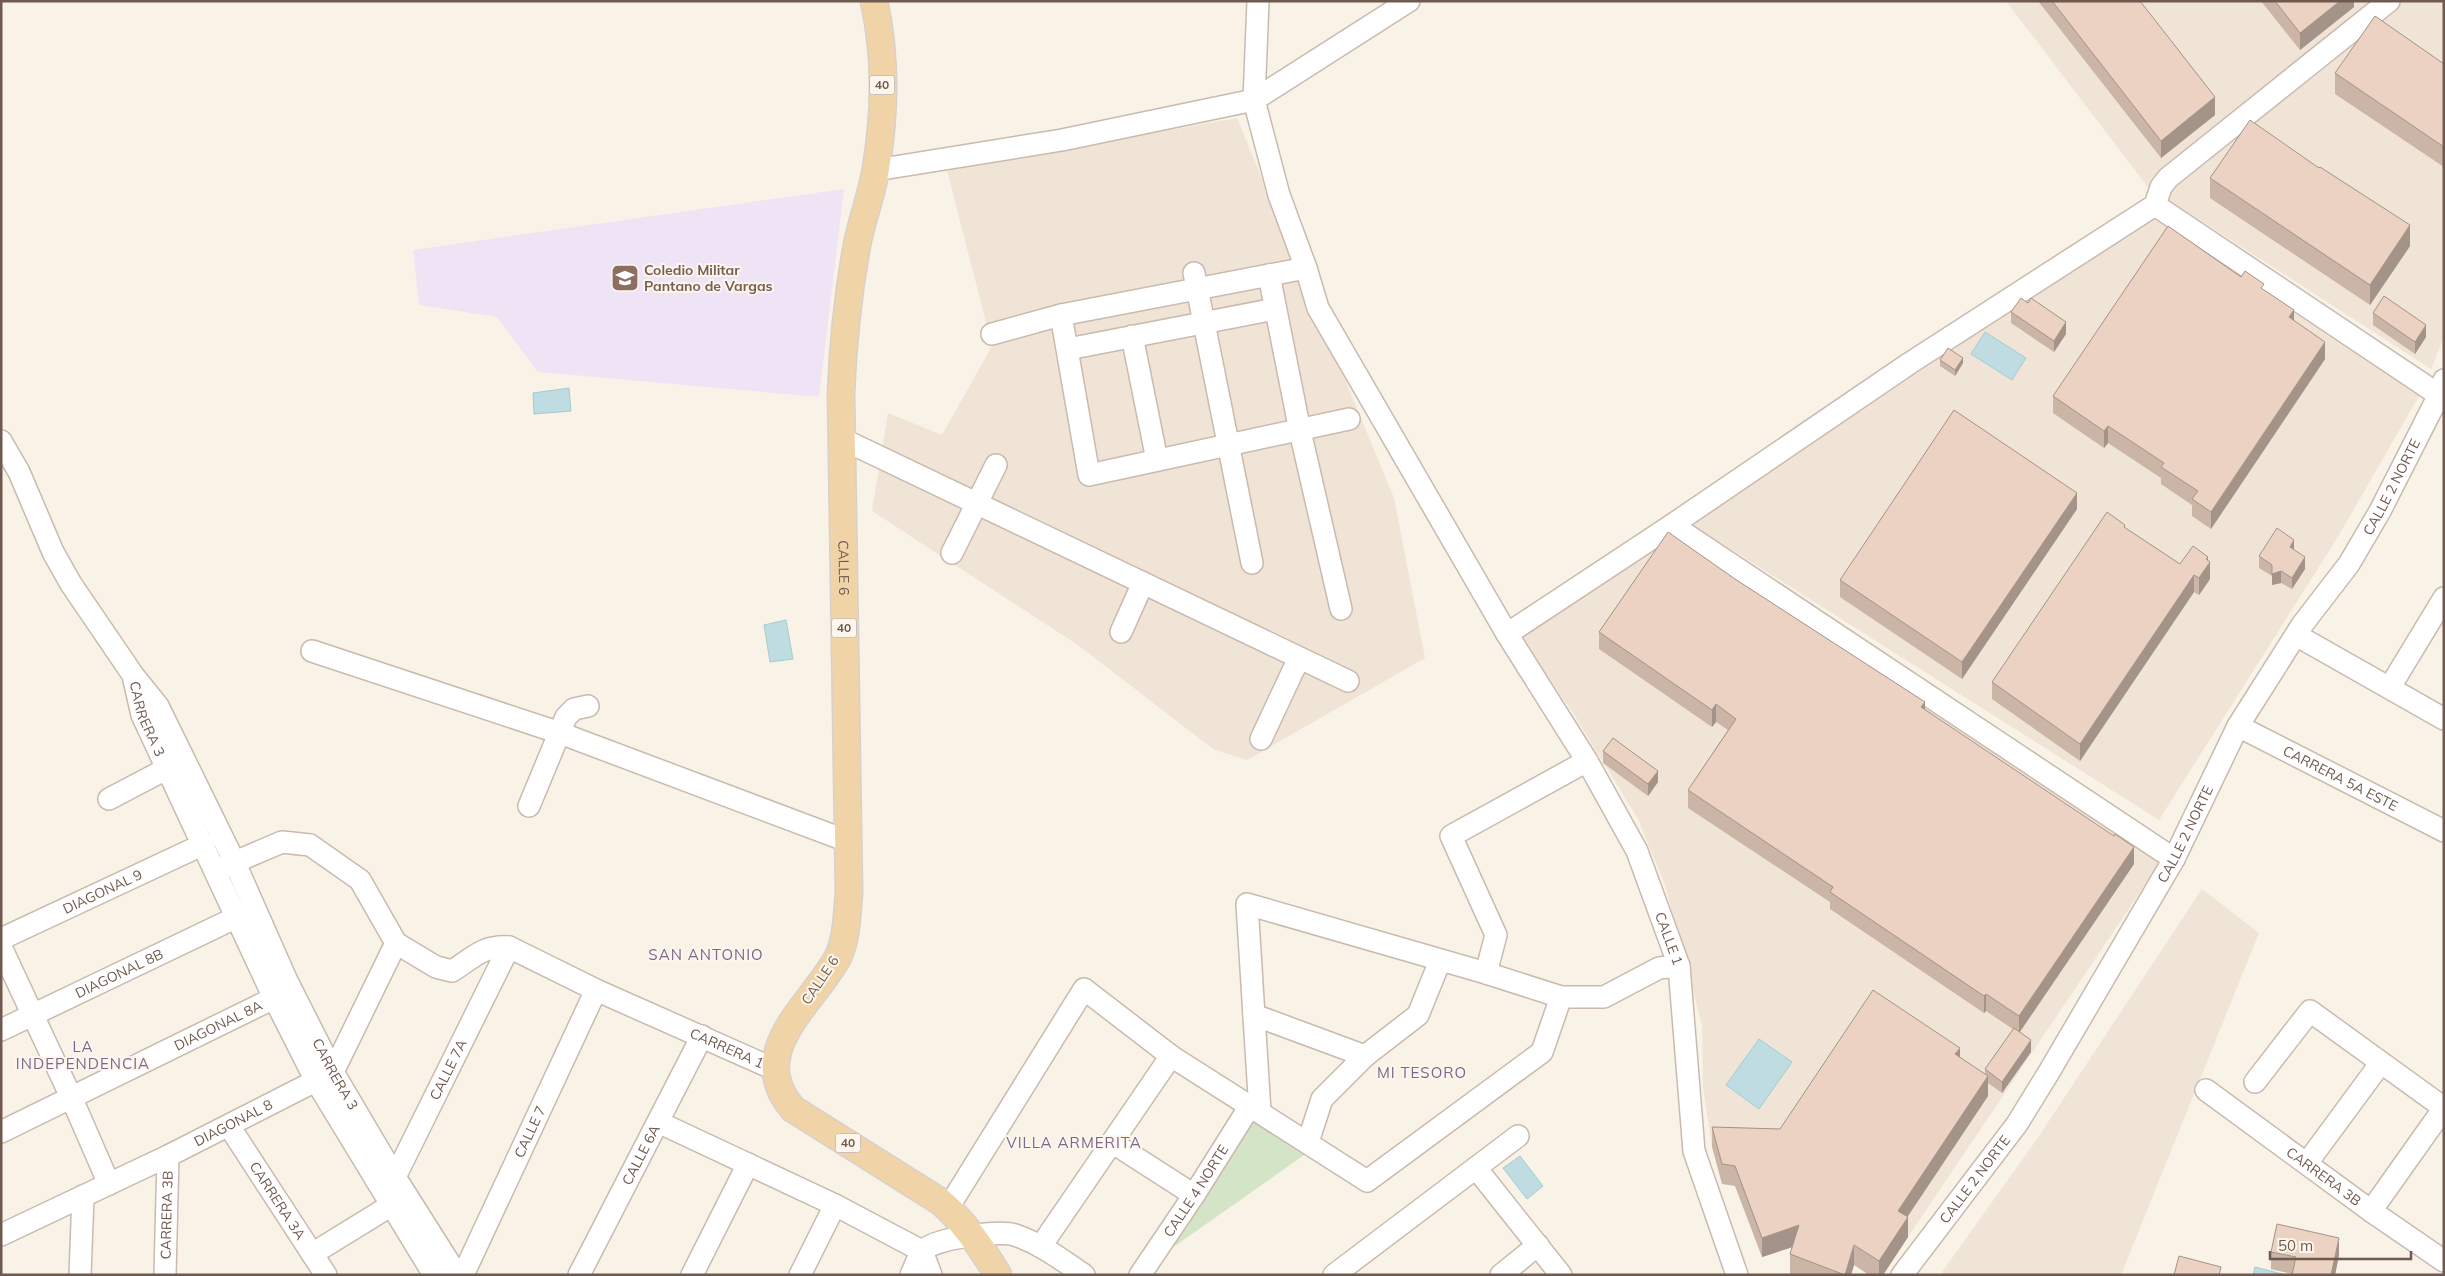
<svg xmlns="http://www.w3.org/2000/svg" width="2445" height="1276" font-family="Mulish,sans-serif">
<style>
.residential{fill:#f0e4d6}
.education{fill:#efe4f6}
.green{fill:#d4e5c7}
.water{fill:#bedce1;stroke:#a6cbd1}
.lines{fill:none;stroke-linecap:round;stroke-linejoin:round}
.minor-casing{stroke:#cabaae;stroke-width:24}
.major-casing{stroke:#d7d1ce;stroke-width:29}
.minor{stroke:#fff;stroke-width:21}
.major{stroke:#f0d4a8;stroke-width:26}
.wall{fill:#cab5a7}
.shaded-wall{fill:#a49388}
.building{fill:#ebd2c2;stroke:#a49388}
.labels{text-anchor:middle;stroke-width:4;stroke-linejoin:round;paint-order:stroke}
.shield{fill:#fdf6ed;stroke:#9a897e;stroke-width:1}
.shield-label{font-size:12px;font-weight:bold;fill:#705a4f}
.education-label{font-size:14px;font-weight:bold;fill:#785e54;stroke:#fdf6ed;text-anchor:start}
.street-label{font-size:14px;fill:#705a4f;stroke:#fdf6ed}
.neighbourhood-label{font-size:15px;letter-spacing:1px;fill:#7f668c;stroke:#fdf6ed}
</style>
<rect width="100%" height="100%" fill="#f9f2e7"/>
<path class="residential" d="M2006,1h438v336l-13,32 -284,-183z
M1237,118l157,380 31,160 -178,102 -34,-11 -135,-104 -206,-134 16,-98 54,22 50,-89 -45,-176z
M2151,217l268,179 -80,139 -180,285 -468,-296z
M1668,541l495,317 -255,379 -130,-88 -66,-2 -9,-59 -1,-63 -37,-140 -27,-66 -65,-106 -52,-76z
M2202,889l57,44 -138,342h-181l97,-136z"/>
<path class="education" d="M844,189l-25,208 -281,-25 -41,-55 -78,-12 -6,-55z"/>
<path class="green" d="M1246,1114l61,39 -152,107z"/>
<path class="water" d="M1985,332l41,26 -14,22 -41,-26z
M569,388l2,23 -37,3 -1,-21z
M786,620l7,39 -23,3 -6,-37z
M1759,1039l33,23 -33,47 -33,-24z
M1520,1156l23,30 -16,13 -24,-31z
M2255,1267l31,8h-33z"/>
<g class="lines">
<defs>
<g id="minor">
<path id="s1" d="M1258,1l-4,99 25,95 27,73 12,40 189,326 80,127 50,90 42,115 15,185 43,124"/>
<path d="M876,170l186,-30 192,-40 155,-99"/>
<path d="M2155,205l284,190"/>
<path d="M1194,273l58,290"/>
<path d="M1269,275l31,156 41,178"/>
<path d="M1061,315l28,160 260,-56"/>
<path d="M992,334l69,-19 245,-47"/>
<path d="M1132,336l25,124"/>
<path d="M1068,349l207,-40"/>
<path d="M840,438l508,243"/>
<path id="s2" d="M1,441l18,31 34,80 18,32 62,91 25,31 76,155 53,120 46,91 62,105 62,98"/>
<path d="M1672,525l502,334"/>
<path d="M952,553l44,-88"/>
<path d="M1121,632l22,-49"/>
<path d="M1507,634l165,-109 238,-162 245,-158 6,-18 7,-9 221,-177"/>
<path d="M2296,635l148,84"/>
<path d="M312,651l248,82 290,109"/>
<path id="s3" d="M134,680l8,35 132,283 42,83 118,194"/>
<path d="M2390,687l54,-89"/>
<path id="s4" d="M2238,726l206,105"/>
<path d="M1261,739l38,-81"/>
<path d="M109,799l59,-31"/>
<path d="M529,806l37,-89 8,-8 14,-3"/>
<path id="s5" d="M221,868l61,-26 28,3 50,35 36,63 40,24 16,4c21,-13 31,-26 57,-24l87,43 178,79"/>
<path id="s6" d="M1,939l203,-95"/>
<path d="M1,947l71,152 37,85"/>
<path d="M1486,973l10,-38 -45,-99 136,-75"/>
<path d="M1254,1015l111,41"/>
<path id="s7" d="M1,1030l236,-113"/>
<path d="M2255,1082l55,-71 134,97 -73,103"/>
<path id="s8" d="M2206,1090l165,121 73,50"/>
<path d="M1260,1112l-13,-208 239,69 75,24h43l55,-29 20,-2"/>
<path d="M658,1122l177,83 87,46 9,24"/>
<path id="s9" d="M229,1126l97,149"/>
<path id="s10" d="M1,1132l273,-134"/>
<path d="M1308,1142l14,-43 43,-43 53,-41 22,-54"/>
<path d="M1113,1143l81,52"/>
<path d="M2307,1163l73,-99"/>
<path d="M1476,1168l85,107"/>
<path id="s11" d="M386,1182l9,-5 114,-230"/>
<path d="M948,1208l136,-219 87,67 196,125 175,-129 19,-55"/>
<path id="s12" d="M1,1235l167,-79 165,-84 63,-129"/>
<path d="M1041,1246l130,-190"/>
<path d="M312,1254l91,-56"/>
<path d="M80,1275l3,-79"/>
<path id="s13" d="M165,1275l3,-119"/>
<path id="s14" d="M463,1275l133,-285"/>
<path id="s15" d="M579,1275l123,-239"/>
<path d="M692,1275l56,-111"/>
<path d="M800,1275l35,-70"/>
<path d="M911,1275c4,-8 6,-18 12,-24 10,-13 77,-21 92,-16 26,9 47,25 69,40"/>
<path id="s16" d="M1140,1275l54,-80 56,-89"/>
<path d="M1334,1275l184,-139"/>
<path d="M1501,1275l37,-30"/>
<path id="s17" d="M1902,1275l115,-151 32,-52 125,-213 64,-133 64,-101 47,-61 31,-53 59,-116 5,-15"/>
</g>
<g id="major">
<path id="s18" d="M874,1c12,54 11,113 2,167 -4,26 -14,51 -19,77 -9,49 -14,98 -16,148l8,500c-2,20 -2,45 -11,64 -26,48 -94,95 -45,152l148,93c24,21 41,46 57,73"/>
</g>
</defs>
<use href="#minor" class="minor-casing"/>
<use href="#major" class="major-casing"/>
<use href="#minor" class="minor"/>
<use href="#major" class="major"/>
</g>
<path class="wall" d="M2038,1h102l75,114 -54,43z
M2261,1h93v6l-54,43z
M2444,64v103l-109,-73v-21z
M2210,178l200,68 -40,59 -160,-107z
M2264,290l30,31 31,38 -114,170 -19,-13v-11l-31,-21v-6l-53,-35 -4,5 -51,-35v-17z
M2028,303l38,31 -12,18 -43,-29v-11z
M2373,313l53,24 -11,17 -42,-29z
M1940,360l23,3 -8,13 -15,-10z
M2077,509l-115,170 -122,-82v-17z
M2125,528l55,36 28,-3 2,18 -11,16 -5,-3 -114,169 -88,-62v-17z
M2294,550l11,19 -13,20 -11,-6 -9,2v-9l-13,-8v-12z
M1735,579l190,130 209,155 -114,168 11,20 -29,41 -14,-10v13l-81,121 1,20 -25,38h-14l-15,-10 -3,10h-60l-1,-1v-20l2,-7 -30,10 -27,-71 -13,-2 -10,-37v-20l68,2 180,-72 25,17v-5l28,-40 -27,-18 -2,2 -154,-104v-7l-142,-94v-18l40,-60 -12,-8 -4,5 -113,-78v-17z
M1603,751l55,31 -10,14 -45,-33z
M2271,1252l68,3 -4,20h-43v-1l-21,-5z"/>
<path class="shaded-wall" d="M2340,1h14v6l-54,43v-17z
M2215,97v18l-54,43v-17z
M2410,225v21l-40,59v-20z
M2294,310v17l-5,-10z
M2066,322v12l-12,18v-11z
M2426,325v12l-11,17v-12z
M2325,342v17l-114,170v-17z
M1963,358v5l-8,13v-6z
M2108,426v17l-4,5v-17z
M2077,493v16l-115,170v-17z
M2294,540v11l-4,-4z
M2208,557v9l2,-4v17l-11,16v-17z
M2305,557v12l-13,20v-11z
M2281,571v12l-9,2v-11z
M2194,575v17l-114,169v-17z
M1925,702v17l-4,-12z
M1716,704v18l-4,5v-17z
M1658,771v11l-10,14v-12z
M2134,847v17l-115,169v-17z
M1986,994v17l-2,2v-17z
M2031,1040v12l-29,41v-11z
M1960,1048v20l-5,-14z
M1988,1076v20l-90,135v-20z
M1908,1217v20l-25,38h-4v-14z
M1799,1225v20l-37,12v-19z
M2339,1238v17l-4,20h-4z
M1854,1245v20l-3,10h-6z"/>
<path class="building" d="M2052,1h88l75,96 -54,44z
M2275,1h65l-40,32z
M2375,16l69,48v83l-109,-74z
M2250,120l69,48 1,-1 90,58 -40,60 -160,-107z
M2168,226l73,51 4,-6 19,13 -3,4 33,22 -5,7 36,25 -114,170 -19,-13 6,-8 -37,-24 3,-4 -56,-37 -4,5 -51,-35z
M2384,296l42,29 -11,17 -42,-29z
M2021,298l7,5 3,-5 35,24 -12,19 -43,-29z
M1948,348l15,10 -8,12 -15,-10z
M1954,410l123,83 -115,169 -122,-82z
M2107,512l18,13 -1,2 56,37 13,-18 15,11 -2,2 4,3 -11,16 -5,-3 -114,169 -88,-62z
M2277,528l17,12 -4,7 15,10 -13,21 -11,-7 -9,3v-9l-13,-9z
M1668,532l67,47 190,123 -4,5 193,129 1,-2 19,13 -115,169 -33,-22 -2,2 -154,-104 3,-5 -145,-97 48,-71 -20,-15 -4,6 -113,-78z
M1613,738l45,33 -10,13 -45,-33z
M1873,990l87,58 -5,6 33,22 -90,135 10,6 -29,44 -25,-16 -9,30 -55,-21 9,-29 -37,13 -27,-72 -13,-2 -10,-37 68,2z
M2014,1028l17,12 -29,42 -17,-13z
M2277,1224l62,14 -8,37h-39l4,-18 -25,-5z
M2179,1256l42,11 -2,8h-45z"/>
<defs>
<symbol id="school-square" viewBox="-11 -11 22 22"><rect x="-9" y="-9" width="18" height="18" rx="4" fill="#8d6e63" stroke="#fdf6ed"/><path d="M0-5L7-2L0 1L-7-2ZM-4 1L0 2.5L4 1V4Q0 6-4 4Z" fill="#fff"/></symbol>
</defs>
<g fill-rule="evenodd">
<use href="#school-square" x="609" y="262" width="32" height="32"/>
</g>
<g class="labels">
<g class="shield">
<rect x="869.5" y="75.5" width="25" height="19" rx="4"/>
<rect x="831.5" y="618.5" width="25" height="19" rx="4"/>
<rect x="835.5" y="1133.5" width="25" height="19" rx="4"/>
</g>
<g class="shield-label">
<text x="882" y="89">40</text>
<text x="844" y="632">40</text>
<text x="848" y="1147">40</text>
</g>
<g class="education-label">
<text x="644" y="275">Coledio Militar<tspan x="644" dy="16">Pantano de Vargas</tspan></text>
</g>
<g class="street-label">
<text dy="5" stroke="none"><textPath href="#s17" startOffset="930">CALLE 2 NORTE</textPath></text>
<text dy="5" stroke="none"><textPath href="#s18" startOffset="571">CALLE 6</textPath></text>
<text dy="5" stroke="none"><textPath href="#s3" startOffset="41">CARRERA 3</textPath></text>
<text dy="5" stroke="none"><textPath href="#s4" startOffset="115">CARRERA 5A ESTE</textPath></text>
<text dy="5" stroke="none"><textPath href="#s17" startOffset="525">CALLE 2 NORTE</textPath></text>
<text dy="5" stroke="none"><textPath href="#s6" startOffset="112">DIAGONAL 9</textPath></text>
<text dy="5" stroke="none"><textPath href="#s1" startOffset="1040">CALLE 1</textPath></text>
<text dy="5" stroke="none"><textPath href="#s7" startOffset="131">DIAGONAL 8B</textPath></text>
<text transform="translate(820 980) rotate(-56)" y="5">CALLE 6</text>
<text dy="5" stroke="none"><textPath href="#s10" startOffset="242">DIAGONAL 8A</textPath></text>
<text dy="5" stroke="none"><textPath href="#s5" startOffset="595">CARRERA 1</textPath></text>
<text dy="5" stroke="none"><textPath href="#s11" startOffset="130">CALLE 7A</textPath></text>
<text dy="5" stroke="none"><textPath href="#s2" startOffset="718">CARRERA 3</textPath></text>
<text dy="5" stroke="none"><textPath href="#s12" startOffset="258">DIAGONAL 8</textPath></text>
<text dy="5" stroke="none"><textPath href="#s14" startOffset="158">CALLE 7</textPath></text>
<text dy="5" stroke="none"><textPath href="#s15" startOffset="135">CALLE 6A</textPath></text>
<text dy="5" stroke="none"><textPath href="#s8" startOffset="146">CARRERA 3B</textPath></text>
<text dy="5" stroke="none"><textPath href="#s17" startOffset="120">CALLE 2 NORTE</textPath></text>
<text dy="5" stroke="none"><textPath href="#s16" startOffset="101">CALLE 4 NORTE</textPath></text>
<text dy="5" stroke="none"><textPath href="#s9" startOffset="89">CARRERA 3A</textPath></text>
<text dy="5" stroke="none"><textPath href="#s13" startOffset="60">CARRERA 3B</textPath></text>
</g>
<g class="neighbourhood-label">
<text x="706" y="960">SAN ANTONIO</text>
<text x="83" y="1052">LA<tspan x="83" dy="17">INDEPENDENCIA</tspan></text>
<text x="1422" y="1078">MI TESORO</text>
<text x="1074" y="1148">VILLA ARMERITA</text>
</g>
</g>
<rect width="2445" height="1276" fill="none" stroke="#705a4f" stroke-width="5"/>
<path d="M2270 1251v8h141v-8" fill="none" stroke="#705a4f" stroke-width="2.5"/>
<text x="2278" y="1251" font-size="15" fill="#705a4f" stroke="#fdf6ed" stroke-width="4" paint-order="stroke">50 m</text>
</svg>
